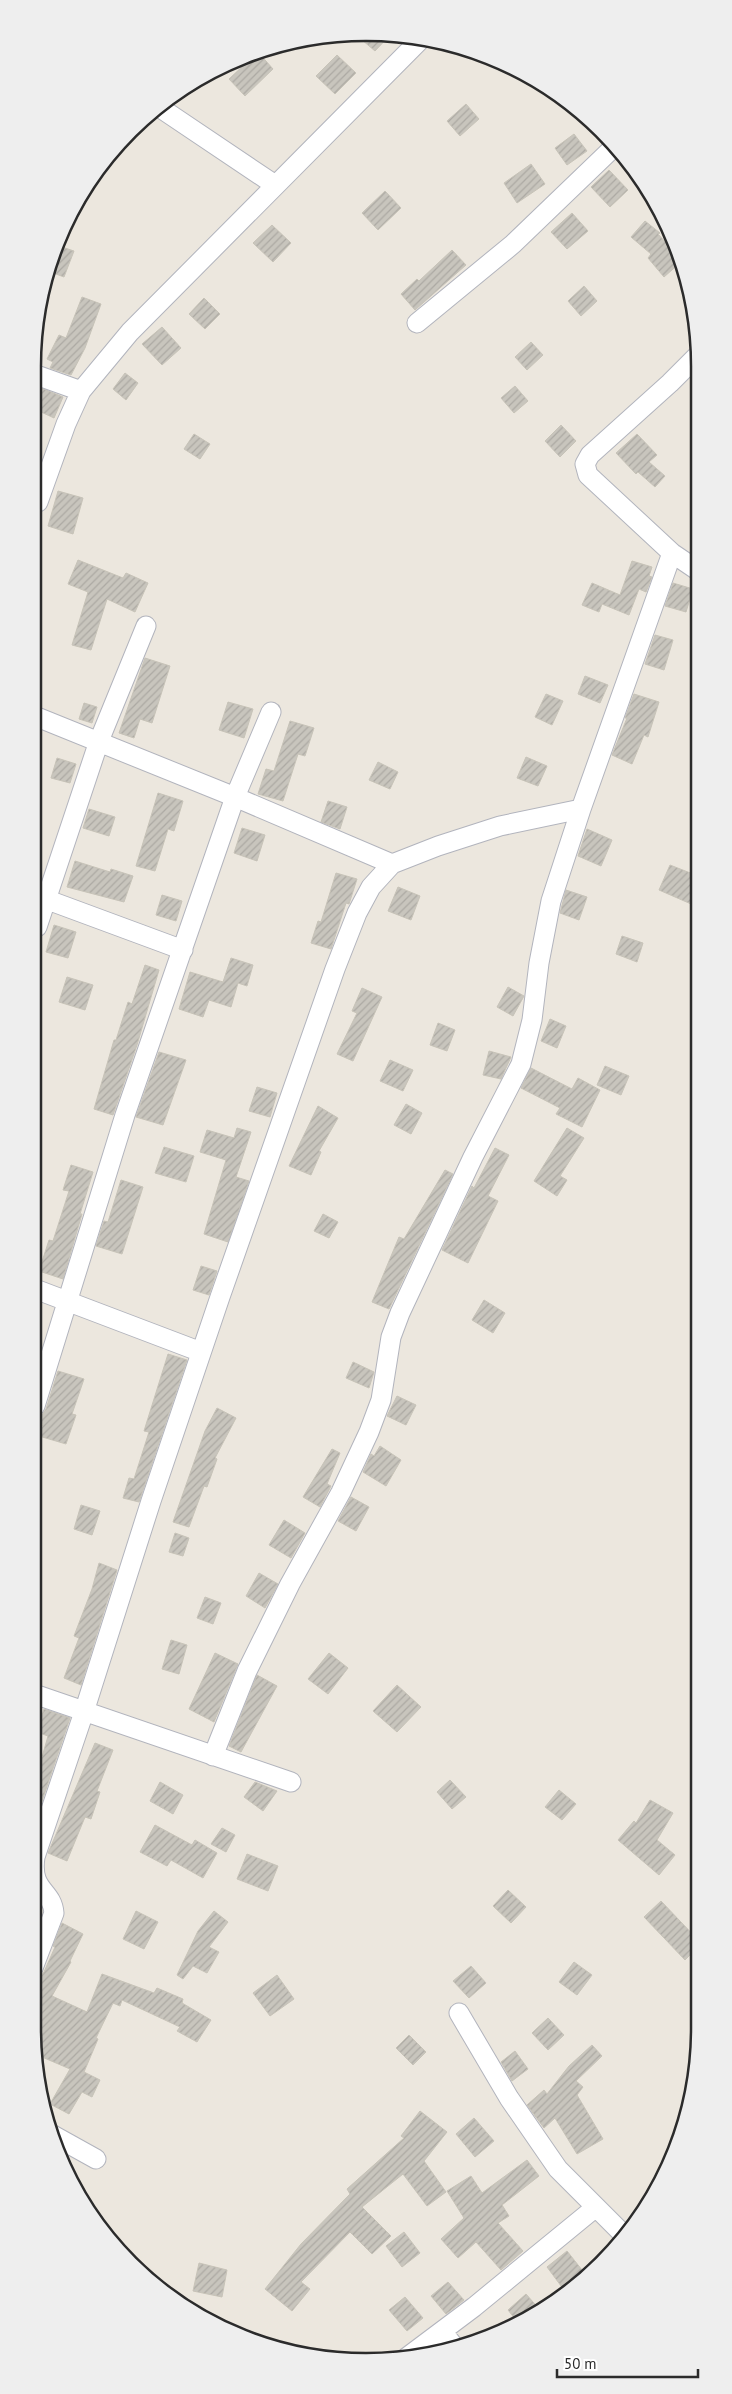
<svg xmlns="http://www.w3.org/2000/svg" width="732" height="2394" font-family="'PT Sans',sans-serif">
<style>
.building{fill:url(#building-hatch);stroke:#c7c3b8}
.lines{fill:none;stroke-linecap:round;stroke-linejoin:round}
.minor-casing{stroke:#b2b4bd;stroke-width:21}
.minor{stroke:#fff;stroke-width:19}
.rim{fill:none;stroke:#2b2b2b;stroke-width:2.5}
</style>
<defs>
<pattern id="building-hatch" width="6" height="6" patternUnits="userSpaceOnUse" patternTransform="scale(1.25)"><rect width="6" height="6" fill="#c8c5bd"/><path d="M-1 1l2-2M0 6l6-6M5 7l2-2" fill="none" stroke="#aca9a3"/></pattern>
</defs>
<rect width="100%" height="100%" fill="#ece7de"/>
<path class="building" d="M366,32l24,3 -15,16 -20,-17z
M258,52l15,17 -28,27 -16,-17z
M337,55l19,18 -21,21 -19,-18z
M466,104l13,15 -19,17 -13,-15z
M574,134l13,17 -20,14 -12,-17z
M531,164l14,20 -28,19 -13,-20z
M609,170l19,20 -18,17 -19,-20z
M385,191l16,17 -23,22 -16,-17z
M572,213l16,18 -21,18 -16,-17z
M645,221l15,12 -2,1 21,23 2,5 -17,15 -16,-19 3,-4 -20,-17z
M272,225l19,18 -18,19 -20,-19z
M56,245l18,6 -10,26 -16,-6z
M452,250l14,15 -51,45 -14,-16 16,-15 2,2z
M584,286l13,15 -16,15 -13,-15z
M82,297l19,7 -16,44 -14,27 -21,-7 3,-6 -6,-3 12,-24 7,3z
M204,298l16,16 -15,15 -16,-15z
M162,327l19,21 -19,17 -20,-21z
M531,342l12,13 -16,15 -12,-13z
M125,373l13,10 -12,17 -13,-11z
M515,386l13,15 -14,12 -13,-15z
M41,388l22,9 -9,21 -15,-7z
M561,425l15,16 -16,16 -15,-16z
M194,434l16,10 -10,15 -16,-10z
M637,434l20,21 -8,7 16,14 -10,11 -17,-15 -2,2 -20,-21z
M58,491l25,7 -10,36 -25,-8z
M78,560l45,18 3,-5 22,10 -13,29 -28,-13 -16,51 -19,-5 16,-53 -20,-8z
M632,561l20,6 -3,9 3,1 -6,15 -7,-3 -10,26 -27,-11 -3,8 -17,-7 10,-22 28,12z
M673,583l20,6 -7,23 -21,-6z
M655,635l18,5 -9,30 -19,-6z
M145,658l25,8 -18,57 -12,-4 -6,19 -15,-5z
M585,676l23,9 -8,18 -22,-9z
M546,694l17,7 -11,24 -17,-8z
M634,694l25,8 -11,35 -4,-2 -12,29 -20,-9 15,-37h-2z
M228,702l25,7 -9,29 -25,-8z
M84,703l13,4 -5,16 -13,-4z
M290,721l24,7 -9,28 -7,-2 -15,47 -25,-7 8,-25 8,2z
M526,757l21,9 -9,20 -21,-8z
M57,758l19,6 -6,19 -19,-5z
M378,762l20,10 -8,17 -21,-9z
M158,793l25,8 -9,30 -6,-2 -13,42 -19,-5z
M328,801l19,6 -7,22 -19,-7z
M89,809l26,8 -6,19 -26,-8z
M242,828l23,7 -8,26 -23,-8z
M587,829l25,11 -11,26 -23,-10z
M75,861l35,11 1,-3 22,7 -9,26 -57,-15z
M670,865l28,11v31l-39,-17z
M336,873l21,6 -8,25 -3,-1 -15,46 -20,-6 7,-22 3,1z
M398,887l22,9 -9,24 -23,-9z
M566,890l21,7 -8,23 -19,-7z
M162,895l20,6 -6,20 -20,-6z
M54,925l22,7 -8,26 -22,-6z
M622,936l21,7 -6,19 -21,-8z
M231,958l22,7 -6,21 -9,-3 -7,24 -22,-7 -6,17 -24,-8 11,-37 33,10z
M145,965l14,5 -22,75 -24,70 -19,-6 20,-69h2l12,-38 4,2z
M67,977l26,8 -8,25 -26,-8z
M508,987l16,9 -11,20 -16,-9z
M362,988l20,9 -29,64 -16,-7 20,-41 -5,-2z
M550,1019l16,7 -9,22 -16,-7z
M438,1023l17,7 -8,21 -17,-6z
M489,1051l22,6 -10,22 -18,-4z
M159,1052l27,8 -23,65 -27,-8z
M390,1060l23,10 -10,21 -23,-10z
M605,1066l24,10 -8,19 -24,-10z
M531,1068l41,21 6,-11 22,12 -18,37 -26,-13 4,-6 -39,-20z
M257,1087l20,6 -7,24 -21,-6z
M406,1104l16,9 -11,21 -17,-9z
M318,1106l20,12 -19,33 2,1 -10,23 -22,-9z
M237,1128l14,4 -15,45 13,4 -21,61 -24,-8 22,-74 -26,-8 7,-22 27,8z
M567,1128l17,10 -24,38 7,4 -10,16 -23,-15z
M164,1147l30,9 -8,26 -31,-9z
M495,1148l14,7 -21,41 10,5 -30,62 -26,-13 30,-64 2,2z
M71,1165l22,7 -13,42h2l-19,65 -24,-8 10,-31 4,1 16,-50 -6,-1z
M445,1170l8,4 -64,135 -17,-7 27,-65 5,2z
M121,1180l22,7 -21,67 -26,-8 8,-25 4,1z
M323,1214l15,8 -9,16 -15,-7z
M201,1266l16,5 -8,24 -16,-5z
M484,1300l21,13 -12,20 -21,-13z
M168,1354l19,6 -48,142 -16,-4 6,-20 5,1 15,-47 -5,-1z
M353,1362l21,10 -5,16 -23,-10z
M58,1371l26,8 -12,35 4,1 -10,29 -27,-8 4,-12 -8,-2v-5l7,-2 4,-6z
M397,1396l19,9 -10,20 -19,-9z
M217,1408l19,10 -21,40 2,1 -10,28 -3,-1 -15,41 -16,-5 32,-91z
M380,1446l21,14 -15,26 -23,-14 8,-18 3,2z
M332,1449l8,4 -13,31 4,2 -11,21 -17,-10z
M351,1497l18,10 -13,24 -18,-10z
M81,1505l19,6 -8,24 -18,-6z
M284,1520l21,13 -14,25 -22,-13z
M175,1533l14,5 -6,18 -14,-4z
M99,1563l18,7 -36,115 -17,-7 15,-40 -5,-2 18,-47z
M259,1573l19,11 -13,24 -19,-12z
M205,1597l16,6 -8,21 -16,-6z
M171,1640l16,5 -8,29 -17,-5z
M215,1653l23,11 -24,58 -25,-13z
M329,1653l19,15 -20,26 -20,-15z
M257,1675l20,11 -36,66 -12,-6z
M397,1685l24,22 -24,25 -24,-21z
M44,1709l26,9 -29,86 -8,-3v-28l4,2 11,-39 -11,-4z
M95,1743l18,7 -16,41 3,1 -9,27 -6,-2 -18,44 -19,-8z
M450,1780l16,17 -14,12 -15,-17z
M160,1782l23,13 -10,19 -23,-13z
M255,1782l22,9 -14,20 -19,-14z
M559,1790l17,14 -14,16 -17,-13z
M650,1800l23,13 -16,27 18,15 -16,20 -41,-35 16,-19 2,2z
M155,1825l37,20 3,-5 22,13 -14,25 -32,-18 -4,6 -27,-14z
M222,1828l13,7 -9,17 -15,-8z
M247,1854l31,12 -10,25 -31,-12z
M508,1890l18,17 -15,16 -18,-17z
M661,1901l38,40v5l-14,14 -41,-43z
M136,1911l22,11 -14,27 -21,-10z
M214,1911l14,11 -19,25 10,5 -12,21 -14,-7 -10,13 -6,-4 21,-44z
M62,1923l21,11 -13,27 1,1 -19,34 35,16 15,-38 52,19 3,-5 26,11 -1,4 29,17 -14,22 -20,-11 3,-4 -58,-27 -2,6 -7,-3 -17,35 2,1 -14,33 16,8 -8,17 -10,-5 -13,22 -19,-10 20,-35 -35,-15 -3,-26 1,-41 11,-15 11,-25 -2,-1z
M574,1962l18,13 -15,20 -18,-13z
M471,1966l15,17 -17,15 -16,-17z
M277,1975l17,24 -24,17 -17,-23z
M548,2018l16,17 -16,15 -16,-17z
M409,2035l17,17 -13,13 -17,-17z
M592,2045l10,11 -26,25 7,6 -6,8 26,44 -26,15 -22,-36 -11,10 -17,-23 17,-15 3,4 22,-28z
M515,2051l13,18 -16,12 -11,-19z
M420,2111l27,21 -23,29 22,31 -19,14 -24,-32 -41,33 29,29 -19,18 -22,-22 -49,50 9,7 -18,22 -27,-22 36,-45 49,-50 -3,-5 57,-51 -3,-2z
M474,2118l20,23 -19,16 -19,-23z
M527,2160l12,16 -37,29 7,11 -11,7 25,28 -22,19 -25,-28 -18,16 -17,-19 23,-21 -17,-27 24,-15 11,17z
M404,2232l16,21 -18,14 -16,-21z
M567,2251l19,24 -19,19 -20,-27z
M199,2263l28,7 -5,27 -29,-6z
M448,2282l16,18 -18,14 -15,-18z
M526,2294l14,16 -21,14 -11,-14z
M405,2297l18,21 -16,13 -18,-21z"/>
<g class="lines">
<defs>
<path id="minor" d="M159,107l116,78
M417,323l96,-79 103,-99
M697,356l-27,27 -80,72 -5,9 3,11 84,78 25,17
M39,376l42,15
M38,502l28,-78 15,-33 49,-59 292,-294
M37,717l198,80 157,67
M37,896l146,54
M37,927l62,-186 47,-115
M35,1289l166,63
M35,1406l90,-291 110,-318 36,-85
M34,1694l257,88
M213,1756l34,-85 43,-87 51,-92 28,-60 12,-32 10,-63 9,-24 73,-156 48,-93 11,-44 7,-57 12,-62 30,-92 91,-256
M33,1968l21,-55c-2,-24 -24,-21 -19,-56l49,-145 67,-211 69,-204 115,-328 22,-56 14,-26 21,-23 46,-18 62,-20 81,-17
M459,2013l50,85 49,71 65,65
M51,2134l45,25
M442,2331l14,18
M406,2358l68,-51 122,-100"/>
</defs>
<use href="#minor" class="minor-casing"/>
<use href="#minor" class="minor"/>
</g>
<path d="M0 0H732V2394H0ZM366 41H366A325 325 0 0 1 691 366V2028A325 325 0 0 1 366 2353H366A325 325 0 0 1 41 2028V366A325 325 0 0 1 366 41Z" fill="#eee" fill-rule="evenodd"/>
<path class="rim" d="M366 41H366A325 325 0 0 1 691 366V2028A325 325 0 0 1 366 2353H366A325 325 0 0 1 41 2028V366A325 325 0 0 1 366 41Z"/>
<path d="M557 2369v8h141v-8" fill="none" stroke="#2b2b2b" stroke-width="2.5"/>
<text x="564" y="2369" font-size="15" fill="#2b2b2b" stroke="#ffffff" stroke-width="4" paint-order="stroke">50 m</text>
</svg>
